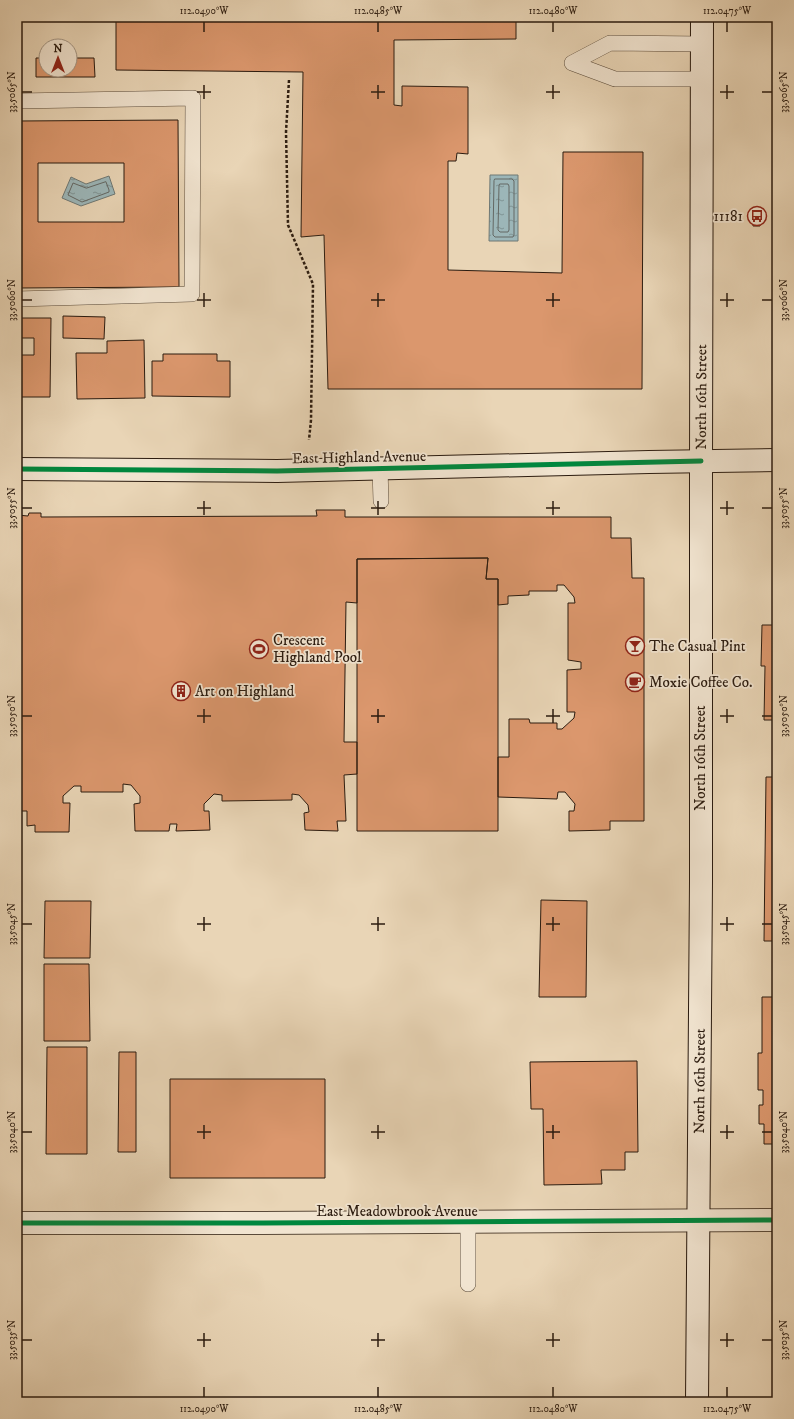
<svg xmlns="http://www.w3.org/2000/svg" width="794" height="1419" font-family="'IM FELL DW Pica',serif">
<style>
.water{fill:url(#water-ripples);stroke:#6f7874}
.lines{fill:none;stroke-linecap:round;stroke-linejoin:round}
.shore{stroke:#646864;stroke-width:1}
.building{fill:#db976d;stroke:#2b1b0f;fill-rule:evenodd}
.lane-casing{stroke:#5a4a39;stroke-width:16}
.street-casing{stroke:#5a4a39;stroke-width:24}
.secondary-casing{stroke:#2b1b0f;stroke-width:24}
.path{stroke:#2b1b0f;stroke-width:2.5;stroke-dasharray:3 2;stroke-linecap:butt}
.lane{stroke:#f1e4d0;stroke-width:15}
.street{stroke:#f1e4d0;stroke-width:22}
.secondary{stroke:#f1e4d0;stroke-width:22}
.cycleway-casing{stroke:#f1e4d0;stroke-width:8}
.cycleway{stroke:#00873e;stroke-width:5}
.ticks{fill:none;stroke:#2b1b0f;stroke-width:1.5}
.labels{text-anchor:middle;stroke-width:3.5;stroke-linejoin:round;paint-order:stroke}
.poi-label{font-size:15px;fill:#2b1b0f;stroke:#f1e4d0;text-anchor:start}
.street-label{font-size:15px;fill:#2b1b0f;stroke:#f1e4d0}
.neatline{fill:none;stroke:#2b1b0f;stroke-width:1.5}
.ticks-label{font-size:10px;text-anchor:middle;fill:#2b1b0f}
</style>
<defs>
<pattern id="water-ripples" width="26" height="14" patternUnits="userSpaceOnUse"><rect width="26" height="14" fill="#9cb6b8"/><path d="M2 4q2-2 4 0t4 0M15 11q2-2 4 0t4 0" fill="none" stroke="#7f9394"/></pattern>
</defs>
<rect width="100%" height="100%" fill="#e9d5b6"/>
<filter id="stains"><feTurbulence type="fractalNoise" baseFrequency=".005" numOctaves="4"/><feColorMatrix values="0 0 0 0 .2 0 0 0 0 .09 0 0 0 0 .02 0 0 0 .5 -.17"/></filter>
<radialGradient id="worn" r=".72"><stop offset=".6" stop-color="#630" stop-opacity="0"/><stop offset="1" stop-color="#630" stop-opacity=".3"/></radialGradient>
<path class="water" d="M490,175h28v66h-29z
M109,176l6,18 -34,12 -19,-8 9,-21 15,7z"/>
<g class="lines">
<path class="shore" d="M495,179h17l2,2v54l-1,2h-18l-2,-2 1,-54z
M106,182l3,8v2l-27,10 -14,-7 5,-12 13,5z
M500,184h8l1,2v44l-1,2h-8l-2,-2 1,-44z"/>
</g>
<path class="building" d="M17,17h1v50h-1z
M116,17h400v22l-122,1v65l8,1v-20l66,1v67l-11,-1 -1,8h-8v109l114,3 1,-121h80l-1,237h-314l-4,-154 -23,2 2,-165 -187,-2z
M36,58h10v12h24v-12h24l1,19h-59z
M178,120l1,167 -162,1v-167zM38,163h86v59h-86z
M759,211l1,15h-7v-12z
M63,316l42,1 -1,22 -41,-1z
M17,318h34l-1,79h-33v-42h17v-17h-17z
M144,340l1,58 -68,1 -1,-46h31v-12z
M163,354h54v7h13v36l-78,-1v-35h11z
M316,510h29v7h266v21h20l1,40h12v243h-34v9l-41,1v-20h5l1,-7 -10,-12h-7l-1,7 -59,-2v-40h11v-38h20l1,4h27v6h5l12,-11 1,-6h-8v-42l14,-1v-7l-13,-2v-57h7l-1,-6 -10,-12h-7v6h-28v4l-21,1v8l-10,1v-26h-12l2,-21 -131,1v44l-11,-1 -2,140h13v32l-13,1 2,46h-9l1,10 -33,-1 -1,-17 5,-1 -1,-7 -9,-10 -7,-1v6l-70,1v-6l-8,-1 -10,10v7h5l1,19 -34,1 1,-7h-7l-1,7h-34l-1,-27 6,-1v-7l-9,-11 -8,-1v8h-42v-6h-7l-11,10v7h7l-1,29h-34v-7l-8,1v-15h-10v-296l11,1 1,-3h12v4l276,-1z
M488,558l-2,21h12v252h-141v-272z
M762,625h15v95h-13l1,-54h-4z
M775,772h2v176h-4v-7h-9l2,-164h9z
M541,900l46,1 -1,96h-47z
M45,901h46l-1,57h-46z
M44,964h45l1,77h-46z
M773,991h4v153h-13v-20h-5v-19h4v-15h-5v-37h4v-56h11z
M47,1047h40v107h-41z
M119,1052h17v100h-18z
M637,1061l1,91h-13v18h-24l1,14 -58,1 -1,-76h-12l-1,-47z
M170,1079h155v99h-155z
M773,1290h4v80h-3z"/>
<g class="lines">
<defs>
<path id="lane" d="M572,63l38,-20 92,1
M572,63l43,16h87
M17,101l176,-3 -1,196 -175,5
M380,469l1,32
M468,1284v-61"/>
<path id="street" d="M17,1223h246l514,-3"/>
<g id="secondary">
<path d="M17,469l260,2 372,-9 128,-2"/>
<path id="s1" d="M697,1402l4,-521v-420l1,-444"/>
</g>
</defs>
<use href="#lane" class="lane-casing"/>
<use href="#street" class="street-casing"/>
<use href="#secondary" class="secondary-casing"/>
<path class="path" d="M289,80l-3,52 2,93 25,59 -2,136 -2,20"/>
<use href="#lane" class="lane"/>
<use href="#street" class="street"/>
<use href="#secondary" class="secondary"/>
<defs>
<path id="cycleway" d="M17,469l260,2 424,-10
M17,1223h246l514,-3"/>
</defs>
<use href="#cycleway" class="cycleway-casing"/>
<use href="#cycleway" class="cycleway"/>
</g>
<path class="ticks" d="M204,22v10M378,22v10M553,22v10M727,22v10M204,85v14M378,85v14M553,85v14M727,85v14M22,92h10M197,92h14M371,92h14M546,92h14M720,92h14M762,92h10M204,293v14M378,293v14M553,293v14M727,293v14M22,300h10M197,300h14M371,300h14M546,300h14M720,300h14M762,300h10M204,501v14M378,501v14M553,501v14M727,501v14M22,508h10M197,508h14M371,508h14M546,508h14M720,508h14M762,508h10M204,709v14M378,709v14M553,709v14M727,709v14M22,716h10M197,716h14M371,716h14M546,716h14M720,716h14M762,716h10M204,917v14M378,917v14M553,917v14M727,917v14M22,924h10M197,924h14M371,924h14M546,924h14M720,924h14M762,924h10M204,1125v14M378,1125v14M553,1125v14M727,1125v14M22,1132h10M197,1132h14M371,1132h14M546,1132h14M720,1132h14M762,1132h10M204,1333v14M378,1333v14M553,1333v14M727,1333v14M22,1340h10M197,1340h14M371,1340h14M546,1340h14M720,1340h14M762,1340h10M204,1387v10M378,1387v10M553,1387v10M727,1387v10"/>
<defs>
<symbol id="bus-ring" viewBox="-11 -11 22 22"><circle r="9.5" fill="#f1e4d0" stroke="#8f2418" stroke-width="1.5"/><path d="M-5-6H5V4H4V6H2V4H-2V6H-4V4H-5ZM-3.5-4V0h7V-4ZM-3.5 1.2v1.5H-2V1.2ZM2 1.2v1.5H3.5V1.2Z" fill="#8f2418"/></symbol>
<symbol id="bar-ring" viewBox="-11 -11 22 22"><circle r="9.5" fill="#f1e4d0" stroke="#8f2418" stroke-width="1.5"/><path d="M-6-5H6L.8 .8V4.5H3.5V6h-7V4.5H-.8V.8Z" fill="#8f2418"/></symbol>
<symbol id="stadium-ring" viewBox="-11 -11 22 22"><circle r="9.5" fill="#f1e4d0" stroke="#8f2418" stroke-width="1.5"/><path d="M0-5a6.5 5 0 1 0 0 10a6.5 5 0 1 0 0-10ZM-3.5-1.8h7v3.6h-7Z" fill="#8f2418"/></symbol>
<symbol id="cafe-ring" viewBox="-11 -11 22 22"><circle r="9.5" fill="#f1e4d0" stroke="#8f2418" stroke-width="1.5"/><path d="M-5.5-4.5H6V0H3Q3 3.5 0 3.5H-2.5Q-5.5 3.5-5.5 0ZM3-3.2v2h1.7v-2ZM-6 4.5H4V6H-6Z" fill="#8f2418"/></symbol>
<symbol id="building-ring" viewBox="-11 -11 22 22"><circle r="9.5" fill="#f1e4d0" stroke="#8f2418" stroke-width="1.5"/><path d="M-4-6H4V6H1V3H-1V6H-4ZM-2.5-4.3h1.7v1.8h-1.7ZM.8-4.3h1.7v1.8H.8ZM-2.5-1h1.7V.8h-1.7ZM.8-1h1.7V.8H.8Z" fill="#8f2418"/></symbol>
</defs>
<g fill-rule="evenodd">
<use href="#bus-ring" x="746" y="205" width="22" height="22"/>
<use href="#bar-ring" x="624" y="635" width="22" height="22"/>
<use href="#stadium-ring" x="248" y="638" width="22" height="22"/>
<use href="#cafe-ring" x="624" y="671" width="22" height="22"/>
<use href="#building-ring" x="170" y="680" width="22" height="22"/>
</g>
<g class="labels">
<g class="poi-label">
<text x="743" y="221" text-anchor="end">11181</text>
<text x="273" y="645">Crescent<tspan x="273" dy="17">Highland Pool</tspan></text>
<text x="649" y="651">The Casual Pint</text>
<text x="649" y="687">Moxie Coffee Co.</text>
<text x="195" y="696">Art on Highland</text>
</g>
<g class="street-label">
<text dy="5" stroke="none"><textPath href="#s1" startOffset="1005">North 16th Street</textPath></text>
<text transform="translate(359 457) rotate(-1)" y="5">East Highland Avenue</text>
<text transform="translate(700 758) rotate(-90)" y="5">North 16th Street</text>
<text dy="5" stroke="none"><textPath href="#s1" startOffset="321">North 16th Street</textPath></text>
<text x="397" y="1216">East Meadowbrook Avenue</text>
</g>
</g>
<rect width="794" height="1419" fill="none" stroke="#e9d5b6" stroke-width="44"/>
<g transform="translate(58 58)"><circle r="19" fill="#f1e4d0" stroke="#a29483"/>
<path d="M0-3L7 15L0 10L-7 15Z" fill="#8f2418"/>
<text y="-6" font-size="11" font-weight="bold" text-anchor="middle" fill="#2b1b0f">N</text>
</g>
<rect x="22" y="22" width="750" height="1375" class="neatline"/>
<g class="ticks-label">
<text x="204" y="14">112.0490°W</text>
<text x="378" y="14">112.0485°W</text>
<text x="553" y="14">112.0480°W</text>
<text x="727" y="14">112.0475°W</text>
<text transform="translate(11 92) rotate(-90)" y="4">33.5065°N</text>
<text transform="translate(783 92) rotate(-90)" y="4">33.5065°N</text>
<text transform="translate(11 300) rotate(-90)" y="4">33.5060°N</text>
<text transform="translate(783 300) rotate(-90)" y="4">33.5060°N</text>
<text transform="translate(11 508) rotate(-90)" y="4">33.5055°N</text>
<text transform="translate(783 508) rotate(-90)" y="4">33.5055°N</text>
<text transform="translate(11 716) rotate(-90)" y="4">33.5050°N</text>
<text transform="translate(783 716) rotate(-90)" y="4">33.5050°N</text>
<text transform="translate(11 924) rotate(-90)" y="4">33.5045°N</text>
<text transform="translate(783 924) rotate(-90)" y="4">33.5045°N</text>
<text transform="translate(11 1132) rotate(-90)" y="4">33.5040°N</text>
<text transform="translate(783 1132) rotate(-90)" y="4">33.5040°N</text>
<text transform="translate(11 1340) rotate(-90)" y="4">33.5035°N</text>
<text transform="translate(783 1340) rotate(-90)" y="4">33.5035°N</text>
<text x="204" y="1412">112.0490°W</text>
<text x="378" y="1412">112.0485°W</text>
<text x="553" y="1412">112.0480°W</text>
<text x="727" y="1412">112.0475°W</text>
</g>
<rect width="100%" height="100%" filter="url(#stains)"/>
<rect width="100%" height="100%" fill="url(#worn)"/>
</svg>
